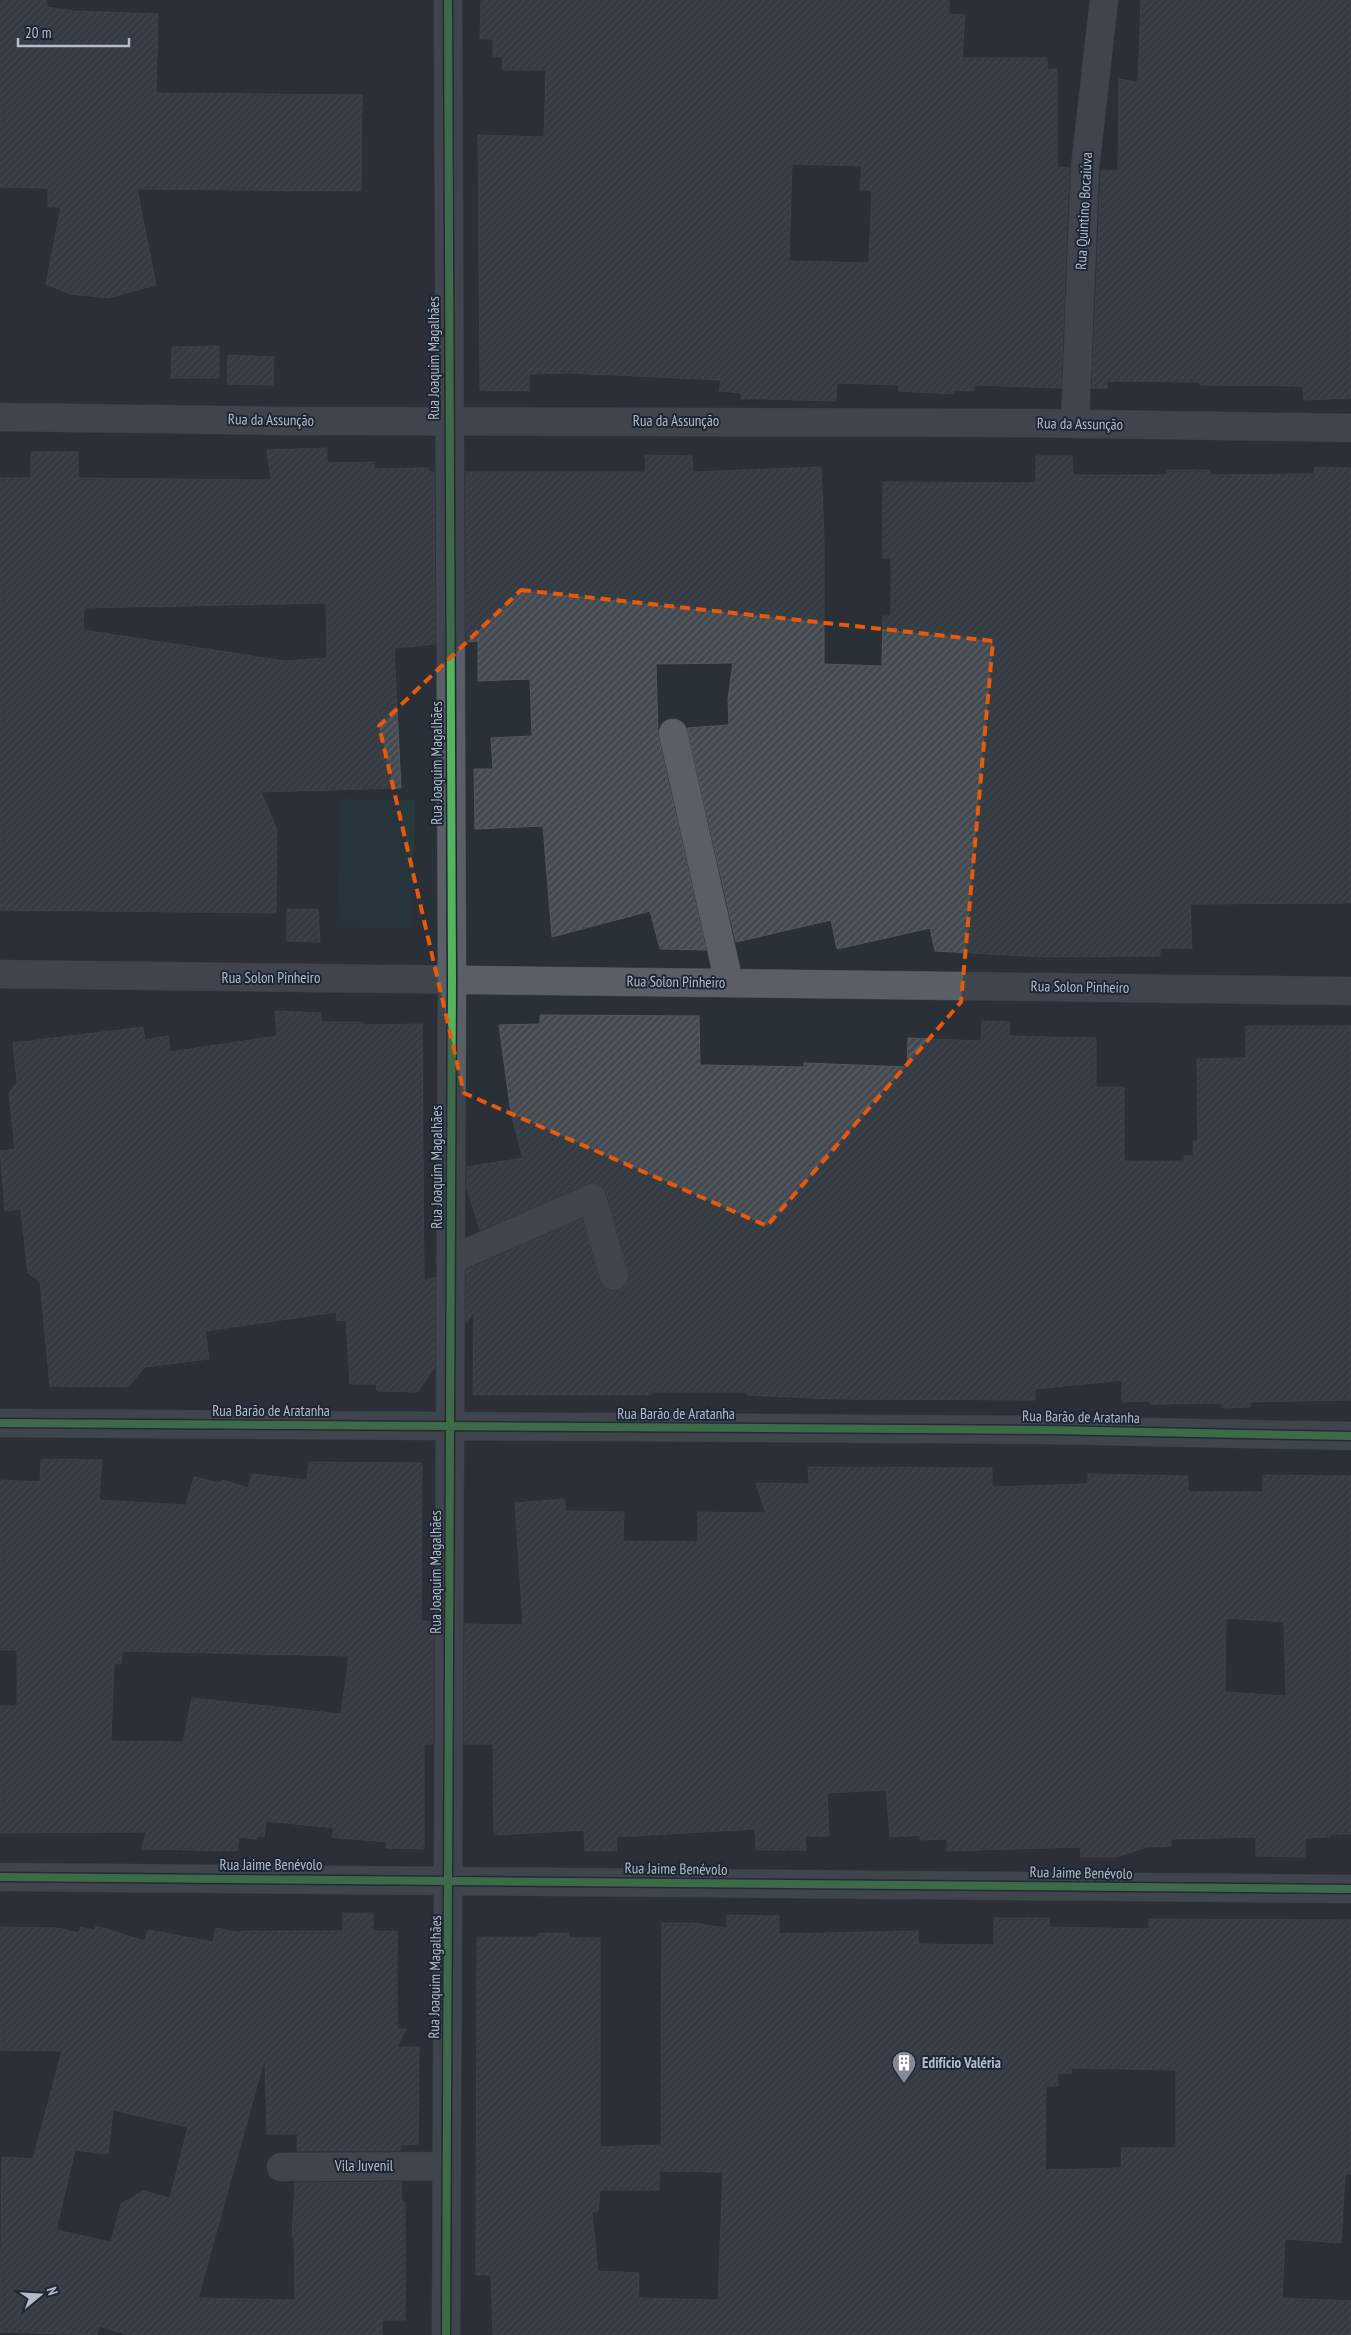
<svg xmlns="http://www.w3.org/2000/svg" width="1351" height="2335" font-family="'PT Sans Narrow',sans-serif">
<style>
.green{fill:#273a3e}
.building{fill:url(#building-hatch);stroke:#52575f;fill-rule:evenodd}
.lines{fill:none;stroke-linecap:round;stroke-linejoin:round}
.minor-casing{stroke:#484c53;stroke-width:29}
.minor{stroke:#5a5e66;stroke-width:28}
.cycleway-casing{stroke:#1d2633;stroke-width:11}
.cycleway{stroke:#56b35d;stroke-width:8}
.marked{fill:none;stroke:#e8590c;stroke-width:4;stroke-dasharray:10 6;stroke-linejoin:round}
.labels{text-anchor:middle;stroke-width:4;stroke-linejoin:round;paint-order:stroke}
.street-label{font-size:15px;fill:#b4bcc9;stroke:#1d2633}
.poi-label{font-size:15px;font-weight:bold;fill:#b4bcc9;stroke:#1d2633;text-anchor:start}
</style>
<defs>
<pattern id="building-hatch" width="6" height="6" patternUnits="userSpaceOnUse" patternTransform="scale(1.25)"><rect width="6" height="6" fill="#444950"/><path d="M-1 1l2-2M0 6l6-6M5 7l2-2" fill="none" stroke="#5d6168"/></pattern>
</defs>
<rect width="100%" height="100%" fill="#2a3038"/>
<path class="green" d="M340,798l75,2 -3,129 -75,-2z"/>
<path class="building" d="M0,0h47v7l26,4 85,3 -2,79 206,2 -1,96 -224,-2 19,96 -48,13 -38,-4 -24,-10 15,-77h-13v-19l-48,-1z
M481,0h468v14l16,1 -3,43h85v11h10v98l12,1 -8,220 -87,-3v6l-19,-1 -1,4 -56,-3 1,-6 -62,-2 -1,18 -71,-2h-24v-6l-22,-2 2,-11 -151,-7 -41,1v17l-49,-1 -2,-255 66,2 2,-67h-43v-13l-10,-1v-17h-13zM792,164l70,2 -2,24h12l-3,73 -80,-2z
M1141,0h210v398l-47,2 -1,-14 -103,-1v-3l-93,-1v7h-15l9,-218 17,1 1,-92 19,3z
M219,346v32h-48l1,-31z
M228,355l46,2 -1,28 -46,-1z
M327,448v15l48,-1 -1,7 55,-1v4h5l1,172 -41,4 7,140 -140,4 16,38 -1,83 -276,-3v-432h31v-26h47v26l193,2 -4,-30zM326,603l1,55 -42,3 -202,-31 1,-22z
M645,455l47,1 1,16 128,-5 3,71v126l58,2 1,-50h8v-58h-8v-76l153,1v-27h36l1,19h94v-5h43v5l104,-1 1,-7 36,1v435l-161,1 2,44h-32v8l-116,1 -109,-6 -5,-23 -93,21 -6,-29 -95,22 -49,-214 42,-3 -1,-26 5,-36 -77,1 2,72 48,214 -46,-1 -10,-38 -98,26 -9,-111 -68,3 -1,-60h19l-2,-31 41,-2 -2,-57 -52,2v-40l-12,1v-170h180z
M287,909h31l2,33 -33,-1z
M275,1011l46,2v9h42v3l59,-1 2,257 11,-4v90l-18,25 -40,-1 -1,-7h-26l-4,-64 -9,1 -1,-9 -131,19 4,28 -64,8 -17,20 -78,-1 -10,-105 -12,-8 -7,-64 -16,2 -5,-60 15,-2 -6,-56 8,-11 -4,-39 130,-16 2,13 23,-4 2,16 107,-16z
M540,1015l159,1 1,49 104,2v-4l103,4 1,-29 73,3 1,-20 28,1 -1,14 87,2v49h28v74h60v-5h9l1,-15h4l-1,-82 49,-1v-32h105v374l-101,2v5l-28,1v-5l-71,1v-3l-29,1v-22l-87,9v11l-200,-1 -88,-4v-3h-96v3h-178l1,-84 -8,12v-53l116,-51 21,68 7,4h8l7,-4 4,-8 -22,-85 -4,-7 -8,-4 -9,1 -106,46 -13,-41v-22l56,-9 -12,-45 -12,-88 41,-1z
M41,1459l61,1 -3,40 87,5 8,-28 27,6 1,-3 26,8 4,-14 55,6 2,-18 113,1 -1,158 13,1 -1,122h-9v105l-38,-1 1,-6 -55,-5 2,-9 -68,-7 -2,16 -7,-1 -1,3 -17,-2 -2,14 -95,-2 4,-17 -146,1v-127h17v-56h-17v-170l40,2zM122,1651l227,5 -8,58 -149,-16 -9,44 -72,-1 3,-78 7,1z
M808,1467l184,1v19l96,-3v-10l100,2v16h75v-17l88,1v358h-21v3l-25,1v19l-49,-1v-19l-85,2v7l-25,1 -29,10h-36l-1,-10 -133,4v-12l-27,1v-5l-30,2 -4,-47 -59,3 2,43h-24l1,14h-50l-1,-21 -139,8 1,14h-32l-1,-21 -90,5 -1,-91h-29l1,-120 58,1 -8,-122 49,-4 2,12 58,1 -1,29 75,1v-30l68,1 -10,-30 53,1zM1226,1618l58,4 2,74 -61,-4z
M343,1913h30v18h24v98h9l-9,18h22l-1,97 -18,1v6h-103l1,-17h-31l-2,-77 -67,241 97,2 -1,-63h-2l3,-54 106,-1 1,20 3,1v117h-23v15h-253l-30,-9 -2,9 -97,-3 2,-175 31,2 29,-108 -62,-1v-123l57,1 22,5 2,-6 14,4 1,-5 49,15 3,-11 65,12 3,-14 24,5 1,-2h102zM113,2110l75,17 -18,71 -27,-7 -22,13 -10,38 -55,-12 19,-80 33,4z
M727,1915l52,1v18l139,-3v13l76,1v-27h55v9l100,2v-10l202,1v254h-6l-4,69 -56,-4 -3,59 69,3v34h-858l-2,-60h-15l1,-338h62v-4h29l1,5h31v209l60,-2 -1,45h-59l-2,21 -6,1 6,59 41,2 -1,25 80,2 5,-128 -62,-1 1,-248h30l35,5zM1071,2068l105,2v78h-54l-1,20 -76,2 1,-84h12l-1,-12 14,-1z"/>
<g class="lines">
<defs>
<path id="minor" d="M0,417l296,4 732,2 323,5
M1075,424l10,-256 19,-168
M673,733l56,250
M0,974l1351,17
M450,1260l142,-62 22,78
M0,1423l1049,7 302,6
M0,1877l1351,12
M281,2167l166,-1
M446,2335l6,-1356 -4,-979"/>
</defs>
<use href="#minor" class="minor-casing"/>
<use href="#minor" class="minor"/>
<defs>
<path id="cycleway" d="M0,1423l1049,7 302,6
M0,1877l1351,12
M446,2335l6,-1356 -4,-979"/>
</defs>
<use href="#cycleway" class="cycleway-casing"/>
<use href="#cycleway" class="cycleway"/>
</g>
<path d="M0 0H1351V2335H0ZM521,590l472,51 -32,361 -194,224 -303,-133 -85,-367z" fill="#2a3038" fill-opacity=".55" fill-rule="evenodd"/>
<path class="marked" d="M521,590l472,51 -32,361 -194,224 -303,-133 -85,-367z"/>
<defs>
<symbol id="building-pin" viewBox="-11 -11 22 30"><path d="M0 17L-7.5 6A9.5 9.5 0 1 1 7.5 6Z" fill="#848b96" stroke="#1d2633"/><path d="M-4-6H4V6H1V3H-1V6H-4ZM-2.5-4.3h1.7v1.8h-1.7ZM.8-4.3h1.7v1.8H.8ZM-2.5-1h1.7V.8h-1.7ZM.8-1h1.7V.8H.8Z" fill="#fff"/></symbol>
</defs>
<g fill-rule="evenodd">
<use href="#building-pin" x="890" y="2049" width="28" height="38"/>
</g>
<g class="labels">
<g class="street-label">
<text transform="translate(1084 211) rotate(-87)" y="5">Rua Quintino Bocaiúva</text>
<text transform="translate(434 358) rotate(-90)" y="5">Rua Joaquim Magalhães</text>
<text transform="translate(271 420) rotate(1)" y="5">Rua da Assunção</text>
<text x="676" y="426">Rua da Assunção</text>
<text transform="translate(1080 424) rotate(1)" y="5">Rua da Assunção</text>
<text transform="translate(437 763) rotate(-90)" y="5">Rua Joaquim Magalhães</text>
<text x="271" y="983">Rua Solon Pinheiro</text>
<text transform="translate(676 982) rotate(1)" y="5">Rua Solon Pinheiro</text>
<text transform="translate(1080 987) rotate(1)" y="5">Rua Solon Pinheiro</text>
<text transform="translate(437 1167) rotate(-90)" y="5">Rua Joaquim Magalhães</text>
<text x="271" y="1416">Rua Barão de Aratanha</text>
<text x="676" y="1419">Rua Barão de Aratanha</text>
<text transform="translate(1081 1417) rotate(1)" y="5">Rua Barão de Aratanha</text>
<text transform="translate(436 1572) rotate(-90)" y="5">Rua Joaquim Magalhães</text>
<text x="271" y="1870">Rua Jaime Benévolo</text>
<text transform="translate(676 1869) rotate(1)" y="5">Rua Jaime Benévolo</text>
<text transform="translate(1081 1873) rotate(1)" y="5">Rua Jaime Benévolo</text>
<text transform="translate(435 1977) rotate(-89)" y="5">Rua Joaquim Magalhães</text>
<text x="364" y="2171">Vila Juvenil</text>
</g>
<g class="poi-label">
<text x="922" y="2068">Edifício Valéria</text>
</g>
</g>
<g transform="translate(40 2295) rotate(72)" stroke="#1d2633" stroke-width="4" paint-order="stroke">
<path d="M0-4L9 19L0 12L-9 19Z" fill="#b4bcc9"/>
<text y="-8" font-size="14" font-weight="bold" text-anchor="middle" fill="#b4bcc9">N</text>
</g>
<path d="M18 38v8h111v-8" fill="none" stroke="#b4bcc9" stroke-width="2.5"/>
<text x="25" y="38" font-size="15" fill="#b4bcc9" stroke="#1d2633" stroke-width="4" paint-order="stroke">20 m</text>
</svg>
